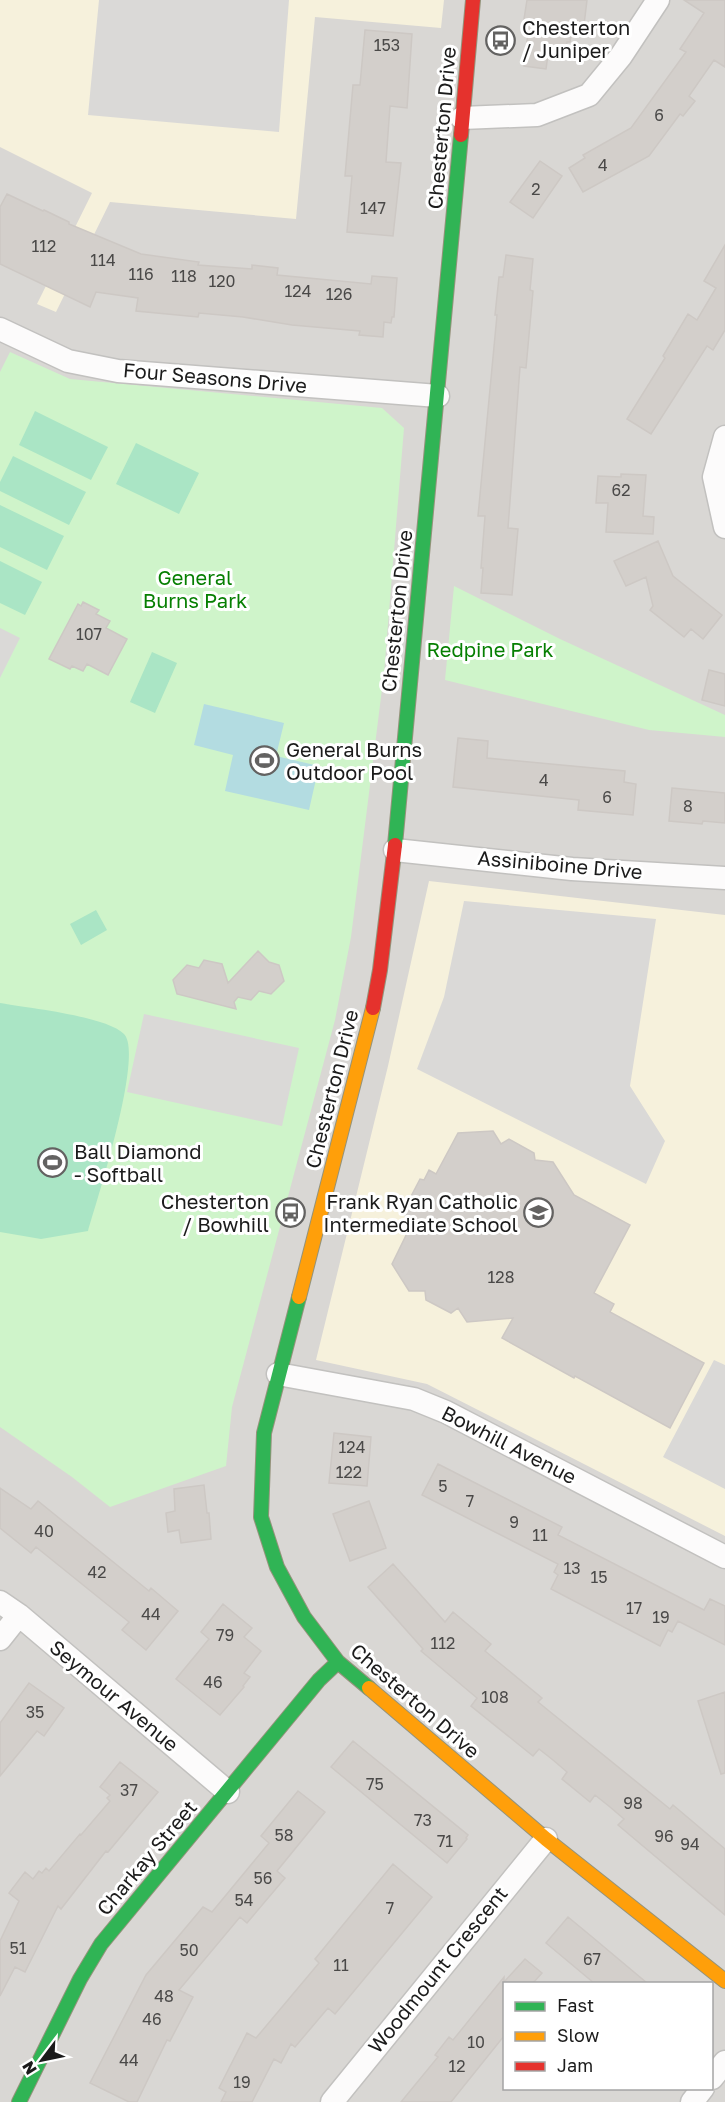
<svg xmlns="http://www.w3.org/2000/svg" width="725" height="2102" font-family="'Golos Text',sans-serif">
<style>
.residential{fill:#d9d7d4;fill-rule:evenodd}
.education{fill:#f6f1dc}
.park{fill:#cff4ca}
.pitch{fill:#aae5c5}
.parking{fill:#dad9d7}
.water{fill:#b3dce1}
.building{fill:#d3cfcb;stroke:#cdc8c4;stroke-width:1.5}
.lines{fill:none;stroke-linecap:round;stroke-linejoin:round}
.street-casing{stroke:#c2c1bf;stroke-width:25}
.fast-casing{stroke:#94937b;stroke-width:16}
.slow-casing{stroke:#94937b;stroke-width:16}
.jam-casing{stroke:#94937b;stroke-width:16}
.street{stroke:#fcfbfb;stroke-width:22}
.fast{stroke:#30b455;stroke-width:14}
.slow{stroke:#ff9f0a;stroke-width:14}
.jam{stroke:#e5322d;stroke-width:14}
.labels{text-anchor:middle;stroke-width:6;stroke-linejoin:round;paint-order:stroke}
.number-label{font-size:16px;fill:#4a4948}
.poi-label{font-size:20px;fill:#1b1b1b;stroke:#fff;text-anchor:start}
.street-label{font-size:20px;fill:#1b1b1b;stroke:#fff}
.park-label{font-size:20px;fill:#067f02;stroke:#fff}
</style>
<rect width="100%" height="100%" fill="#eae7e2"/>
<path class="residential" d="M0,0h725v2102h-725zM504,1984h208v104h-208z"/>
<path class="education" d="M0,0h444l-3,28 -126,-11 -19,202 -186,-17 -54,110 -19,-8 55,-111 -92,-46z
M429,881l296,34v621l-298,-152 -111,-24 72,-294z"/>
<path class="park" d="M10,352l60,27 312,29 22,20 -20,245 -33,264 -16,83 -103,387 -6,59 -116,41 -38,-30 -72,-50v-1055z
M454,586l106,53 165,76v22l-76,-7 -204,-50z"/>
<path class="pitch" d="M35,411l73,36 -17,33 -72,-35z
M136,443l63,30 -20,41 -63,-30z
M13,456l73,36 -17,33 -69,-34v-9z
M0,505l64,31 -17,34 -47,-23z
M0,561l42,21 -17,33 -25,-12z
M152,652l25,11 -22,50 -25,-11z
M96,910l11,20 -26,15 -11,-21z
M0,1003c28,5 106,13 124,31 20,20 -27,166 -36,197l-47,8 -41,-7z"/>
<path class="parking" d="M99,0h190l-10,132 -191,-17z
M0,628l20,10 -20,40z
M464,901l192,18 -26,167 35,55 -19,43 -229,-115 27,-72z
M144,1014l155,34 -17,78 -155,-34z
M714,1360l11,5v124l-62,-32z"/>
<path class="water" d="M204,704l80,19 -8,33 43,10 -10,44 -84,-19 8,-36 -39,-10z"/>
<path class="building" d="M527,0h60l-3,25 -11,-2 -3,19h-3l-3,16 -16,-3 -2,14 -22,-3 4,-33 -6,-1z
M684,0h41v67l-11,-7 -25,36 6,5 -12,15 -3,-2 -31,42 -66,36 -14,-24 16,-10 -2,-3 48,-27 55,-76 -6,-3 24,-36z
M365,30l47,4 -5,74 -17,-2 -4,56 15,1 -8,73 -46,-4 5,-56h-7l8,-91h7z
M540,161l22,15 -29,42 -23,-16z
M7,194l36,17 1,-1 25,12v2l72,30 58,8 -1,3 54,4v-4l26,3 -1,7 94,9 1,-8 25,2 -3,39h-2l-1,6 -7,-1 -1,15 -24,-2 1,-4 -68,-6 -49,-8 -44,-4 -1,4 -62,-6 2,-13 -42,-6 -6,15 -90,-43v-57z
M725,245v85l-12,20 -6,-4 -56,88 -24,-15 38,-61 -2,-2 25,-42 9,6 19,-32 -12,-7z
M506,255l27,4 -3,31 3,1 -7,77 -6,-1 -12,161 10,1 -6,66 -31,-2 2,-25h-2l4,-52h-7l19,-201h-2l4,-38h4z
M621,474l25,1 -3,41 11,1 -1,17 -47,-2 2,-29h-12l2,-27 23,1z
M658,541l15,35 49,39 -19,24 -12,-10 -7,8 -34,-27 3,-4 -7,-29 -20,9 -12,-25z
M83,602l16,8 -3,4 14,7 -4,7 21,11 -19,36 -21,-11 -4,7 -11,-5 -2,3 -21,-10 29,-55 3,2z
M709,670l16,4v32l-23,-6z
M458,738l30,3 -1,17 138,13 -1,11 12,2 -3,31 -55,-5 1,-10 -126,-13z
M672,788l53,5v30l-22,-2 -1,3 -33,-3z
M258,951l11,11 10,3 5,16 -13,13 -12,-3 -8,9 -13,-3 -4,5 2,7 -59,-15 -4,-14 14,-15 12,3 5,-8 18,4 6,19z
M493,1131l8,13 8,-5 25,14 1,7 18,2 21,33 56,30 -36,68 20,11 -4,8 94,51 -34,65 -95,-52 -1,2 -72,-40 11,-20 -46,4 -9,-14 -7,5 -25,-13 -1,-9h-16l-17,-27 21,-43 -8,-4 5,-11 -3,-2 13,-25 4,1 5,-10 7,4 22,-41z
M334,1433l37,4 -4,49 -38,-3z
M438,1464l124,63 -4,8 146,75 6,-11 15,7v39l-47,-24 -6,11 -4,-2 -8,16 -109,-57 7,-14 -4,-3 4,-8 -136,-69z
M204,1485l3,28h2l2,26 -30,4 -2,-13 -11,2 -2,-19 9,-2 -1,-22z
M0,1488l31,21 7,-8 111,90 2,-3 27,23 -32,39 -24,-20 7,-8 -93,-75 -5,6 -31,-25z
M369,1501l17,47 -36,13 -17,-47z
M393,1564l52,58 8,-10 38,32 -6,7 57,47 -4,4 132,107 3,-4 52,44v66l-107,-90 6,-6 -14,-12 -15,-12 -5,7 -28,-23 5,-7 -14,-12 -14,-11 -6,7 -62,-50 6,-8 -56,-47 2,-2 -55,-62z
M223,1604l29,24 -8,9 17,14 -17,22 6,4 -7,9 1,1 -24,28 -44,-36 33,-40 -8,-7z
M29,1683l35,25 -20,28 -7,-5 -37,45v-53z
M725,1692v81l-4,1 -23,-73z
M353,1741l115,94 -2,3 1,1 -20,24 -116,-96z
M120,1762l38,30 -50,60 -2,-1 -45,58 -3,-3 -33,66 -10,-5 -15,29v-55l19,-40 -10,-8 16,-21 8,7 6,-8 3,2 4,-5 3,3 31,-37 1,1 29,-34 -3,-3 3,-3 -10,-8z
M298,1791l27,21 -48,59 8,7 -38,45 -7,-6 -61,73 14,7 -23,44 -3,-1 -30,62h-8l-39,-19 56,-108 57,-68 9,5 57,-69 -8,-7z
M393,1864l39,33 -97,117 -7,-6 -33,39 -4,-3 -10,19 -7,-4 -22,43h-31l5,-10 -7,-4 28,-55 9,5 63,-75 -4,-4z
M568,1917l23,19 56,47h-53l-48,-40z
M525,1959l17,14 -9,10h-29v53l-53,66h-50l37,-45 -3,-2 14,-18 4,3 51,-63v5z"/>
<g class="lines">
<defs>
<path id="street" d="M462,118l75,-3 52,-20 32,-39 37,-56
M0,329l68,32 50,10 320,25
M725,437l-11,40 11,50
M395,850l177,19 153,9
M278,1374l136,25 32,13 279,145
M0,1602l19,13 209,177
M0,1639l19,-24
M712,2078l13,-16
M332,2102l214,-263
M692,2102l11,-14"/>
<path id="fast" d="M395,845l66,-710
M299,1297l-35,136 -3,84 16,50 27,50 34,45 31,26
M19,2102l61,-123 21,-35 218,-264 19,-18"/>
<path id="slow" d="M299,1297l74,-289
M369,1688l177,151 179,142"/>
<path id="jam" d="M461,135l12,-135
M373,1008l7,-38 15,-125"/>
</defs>
<use href="#street" class="street-casing"/>
<use href="#fast" class="fast-casing"/>
<use href="#slow" class="slow-casing"/>
<use href="#jam" class="jam-casing"/>
<use href="#street" class="street"/>
<use href="#fast" class="fast"/>
<use href="#slow" class="slow"/>
<use href="#jam" class="jam"/>
</g>
<defs>
<symbol id="bus-ring" viewBox="-11 -11 22 22"><circle r="9.5" fill="#fff" stroke="#636261" stroke-width="1.5"/><path d="M-5-6H5V4H4V6H2V4H-2V6H-4V4H-5ZM-3.5-4V0h7V-4ZM-3.5 1.2v1.5H-2V1.2ZM2 1.2v1.5H3.5V1.2Z" fill="#636261"/></symbol>
<symbol id="stadium-ring" viewBox="-11 -11 22 22"><circle r="9.5" fill="#fff" stroke="#636261" stroke-width="1.5"/><path d="M0-5a6.5 5 0 1 0 0 10a6.5 5 0 1 0 0-10ZM-3.5-1.8h7v3.6h-7Z" fill="#636261"/></symbol>
<symbol id="school-ring" viewBox="-11 -11 22 22"><circle r="9.5" fill="#fff" stroke="#636261" stroke-width="1.5"/><path d="M0-5L7-2L0 1L-7-2ZM-4 1L0 2.5L4 1V4Q0 6-4 4Z" fill="#636261"/></symbol>
</defs>
<g fill-rule="evenodd">
<use href="#bus-ring" x="484" y="24" width="33" height="33"/>
<use href="#stadium-ring" x="248" y="744" width="33" height="33"/>
<use href="#stadium-ring" x="36" y="1146" width="33" height="33"/>
<use href="#bus-ring" x="274" y="1196" width="33" height="33"/>
<use href="#school-ring" x="522" y="1196" width="33" height="33"/>
</g>
<g class="labels">
<g class="number-label">
<text x="387" y="51">153</text>
<text x="659" y="121">6</text>
<text x="603" y="171">4</text>
<text x="536" y="195">2</text>
<text x="373" y="214">147</text>
<text x="44" y="252">112</text>
<text x="103" y="266">114</text>
<text x="141" y="280">116</text>
<text x="184" y="282">118</text>
<text x="222" y="287">120</text>
<text x="298" y="297">124</text>
<text x="339" y="300">126</text>
<text x="621" y="496">62</text>
<text x="89" y="640">107</text>
<text x="544" y="786">4</text>
<text x="607" y="803">6</text>
<text x="688" y="812">8</text>
<text x="501" y="1283">128</text>
<text x="352" y="1453">124</text>
<text x="349" y="1478">122</text>
<text x="443" y="1492">5</text>
<text x="470" y="1507">7</text>
<text x="514" y="1528">9</text>
<text x="44" y="1537">40</text>
<text x="540" y="1541">11</text>
<text x="572" y="1574">13</text>
<text x="97" y="1578">42</text>
<text x="599" y="1583">15</text>
<text x="634" y="1614">17</text>
<text x="151" y="1620">44</text>
<text x="661" y="1623">19</text>
<text x="225" y="1641">79</text>
<text x="443" y="1649">112</text>
<text x="213" y="1688">46</text>
<text x="495" y="1703">108</text>
<text x="35" y="1718">35</text>
<text x="375" y="1790">75</text>
<text x="129" y="1796">37</text>
<text x="633" y="1809">98</text>
<text x="423" y="1826">73</text>
<text x="284" y="1841">58</text>
<text x="664" y="1842">96</text>
<text x="445" y="1847">71</text>
<text x="690" y="1850">94</text>
<text x="263" y="1884">56</text>
<text x="244" y="1906">54</text>
<text x="390" y="1914">7</text>
<text x="18" y="1954">51</text>
<text x="189" y="1956">50</text>
<text x="592" y="1965">67</text>
<text x="341" y="1971">11</text>
<text x="164" y="2002">48</text>
<text x="152" y="2025">46</text>
<text x="476" y="2048">10</text>
<text x="129" y="2066">44</text>
<text x="457" y="2072">12</text>
<text x="242" y="2088">19</text>
</g>
<g class="poi-label">
<text x="522" y="35">Chesterton<tspan x="522" dy="23">/ Juniper</tspan></text>
<text x="286" y="757">General Burns<tspan x="286" dy="23">Outdoor Pool</tspan></text>
<text x="74" y="1159">Ball Diamond<tspan x="74" dy="23">- Softball</tspan></text>
<text x="269" y="1209" text-anchor="end">Chesterton<tspan x="269" dy="23">/ Bowhill</tspan></text>
<text x="518" y="1209" text-anchor="end">Frank Ryan Catholic<tspan x="518" dy="23">Intermediate School</tspan></text>
</g>
<g class="street-label">
<text transform="translate(442 128) rotate(-85)" y="7">Chesterton Drive</text>
<text transform="translate(215 378) rotate(5)" y="7">Four Seasons Drive</text>
<text transform="translate(397 611) rotate(-84)" y="7">Chesterton Drive</text>
<text transform="translate(560 865) rotate(5)" y="7">Assiniboine Drive</text>
<text transform="translate(332 1089) rotate(-76)" y="7">Chesterton Drive</text>
<text transform="translate(509 1445) rotate(27)" y="7">Bowhill Avenue</text>
<text transform="translate(114 1696) rotate(40)" y="7">Seymour Avenue</text>
<text transform="translate(415 1701) rotate(41)" y="7">Chesterton Drive</text>
<text transform="translate(147 1858) rotate(-50)" y="7">Charkay Street</text>
<text transform="translate(438 1970) rotate(-51)" y="7">Woodmount Crescent</text>
</g>
<g class="park-label">
<text x="195" y="585">General<tspan x="195" dy="23">Burns Park</tspan></text>
<text x="490" y="657">Redpine Park</text>
</g>
</g>
<rect x="503" y="1982" width="210" height="108" fill="#ffffff" stroke="#a4a4a4" stroke-width="1.5"/>
<rect x="515" y="2002" width="30" height="9" fill="#30b455" stroke="#a4a4a4" stroke-width="1.5"/>
<text x="557" y="2012" font-size="18" fill="#1b1b1b">Fast</text>
<rect x="515" y="2032" width="30" height="9" fill="#ff9f0a" stroke="#a4a4a4" stroke-width="1.5"/>
<text x="557" y="2042" font-size="18" fill="#1b1b1b">Slow</text>
<rect x="515" y="2062" width="30" height="9" fill="#e5322d" stroke="#a4a4a4" stroke-width="1.5"/>
<text x="557" y="2072" font-size="18" fill="#1b1b1b">Jam</text>
<g transform="translate(42 2060) rotate(238)" stroke="#ffffff" stroke-width="4.5" paint-order="stroke">
<path d="M0-4.5L10 22L0 15L-10 22Z" fill="#1b1b1b"/>
<text y="-9" font-size="16" font-weight="bold" text-anchor="middle" fill="#1b1b1b">N</text>
</g>
</svg>
